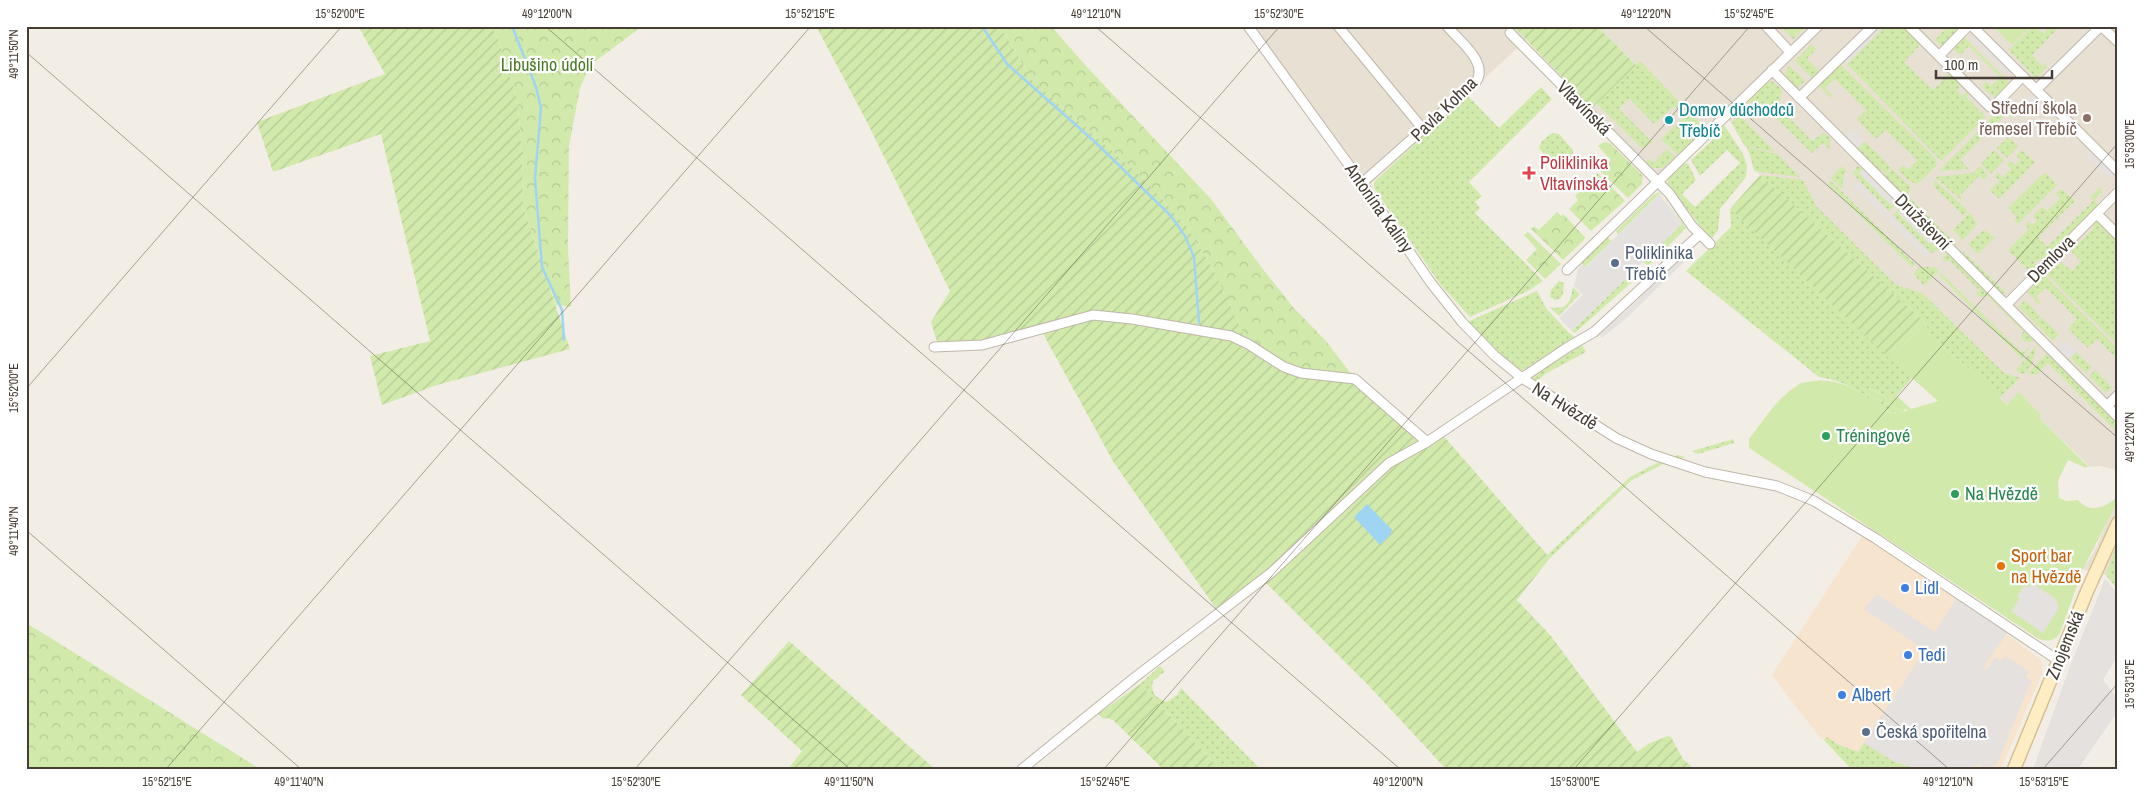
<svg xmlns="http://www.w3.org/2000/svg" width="2144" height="795" font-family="'Archivo Narrow',sans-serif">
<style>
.residential{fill:#e8e0d3}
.commercial{fill:#f6e4cf}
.grass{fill:url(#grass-dots)}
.forest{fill:url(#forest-crowns)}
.garden{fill:url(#garden-furrows)}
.pitch{fill:#d1eaac}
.parking{fill:#e4e1de}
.water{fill:#9fd5f3}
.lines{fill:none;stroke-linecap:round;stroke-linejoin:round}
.stream{stroke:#9fd5f3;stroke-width:2.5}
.street-casing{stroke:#bfb6a8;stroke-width:11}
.secondary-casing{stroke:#d6c093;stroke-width:15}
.street{stroke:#fff;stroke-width:9}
.secondary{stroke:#ffedc4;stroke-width:12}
.ticks{fill:none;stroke:#463e35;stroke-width:1;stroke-opacity:0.45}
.education-dot{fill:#8d6e63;stroke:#fff;stroke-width:2}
.culture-dot{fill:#0f9aa8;stroke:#fff;stroke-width:2}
.health-dot{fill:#e0444e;stroke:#fff;stroke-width:2}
.service-dot{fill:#5c6f8a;stroke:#fff;stroke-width:2}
.leisure-dot{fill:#2e9e5b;stroke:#fff;stroke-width:2}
.food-dot{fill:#e8710a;stroke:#fff;stroke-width:2}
.shop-dot{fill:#3f7fe0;stroke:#fff;stroke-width:2}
.labels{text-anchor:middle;stroke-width:4.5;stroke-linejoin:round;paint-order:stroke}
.park-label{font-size:18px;fill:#4a7a26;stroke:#fff}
.street-label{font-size:18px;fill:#463e35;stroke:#fff}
.education-label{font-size:18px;fill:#785e54;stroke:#fff;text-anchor:end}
.culture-label{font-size:18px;fill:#0d838f;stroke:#fff;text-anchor:start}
.health-label{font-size:18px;fill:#be3a42;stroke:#fff;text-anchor:start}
.service-label{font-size:18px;fill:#4e5e75;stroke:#fff;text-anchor:start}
.leisure-label{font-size:18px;fill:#27864d;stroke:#fff;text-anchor:start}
.food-label{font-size:18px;fill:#c56008;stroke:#fff;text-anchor:start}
.shop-label{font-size:18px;fill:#366cbe;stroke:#fff;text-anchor:start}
.neatline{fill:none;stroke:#463e35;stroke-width:2}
.ticks-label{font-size:12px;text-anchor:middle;fill:#463e35}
</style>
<defs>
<pattern id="grass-dots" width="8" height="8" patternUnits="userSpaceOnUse" patternTransform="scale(1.25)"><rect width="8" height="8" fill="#d1eaac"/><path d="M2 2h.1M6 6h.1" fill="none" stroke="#b5ca95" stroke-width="1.8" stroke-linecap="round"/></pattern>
<pattern id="forest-crowns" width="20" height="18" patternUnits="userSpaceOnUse" patternTransform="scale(1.25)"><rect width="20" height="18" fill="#d1eaac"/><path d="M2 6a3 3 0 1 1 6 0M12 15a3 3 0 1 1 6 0" fill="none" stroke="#b5ca95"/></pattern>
<pattern id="garden-furrows" width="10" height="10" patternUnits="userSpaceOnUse" patternTransform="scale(1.25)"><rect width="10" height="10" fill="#d1eaac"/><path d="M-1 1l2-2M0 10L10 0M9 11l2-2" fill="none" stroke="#b5ca95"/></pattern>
</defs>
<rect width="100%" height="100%" fill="#f3eee5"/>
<path class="residential" d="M1241,26h272l13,14 -163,151z
M1597,26h521v445l-18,-5 -13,1 1,-2 -49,-47 2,-3 -21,-22 -13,12 -82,-83 -165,-147 -7,-7 -4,-16 -12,-19 -5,-10 -8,-5 -65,59 -67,-69 44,-43z
M2118,498v92l-12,-15 -23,-6 11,-17z"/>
<path class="commercial" d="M1862,536l98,64 82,60v14l-41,95h-120l-61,-31 -48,-63z"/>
<path class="grass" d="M1885,26h20l17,17 -18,19 29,28 17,-17 12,11 -5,6 5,6 6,-6 2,2 -4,5 20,20 -45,44 -94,-97z
M1948,26h6l4,4 -16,17 -7,-7z
M2033,26h3l7,8 5,-5 -2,-3h14l-28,29 10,11 4,-3 1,1 -1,4 -10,10 -27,-28z
M1964,37l46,46 -15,15 -12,-10 2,-7 6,5 9,-9 -31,-31 -9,9 -8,-7z
M1812,44l4,5 -9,10 14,14 -7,7 -19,-19z
M1640,61l65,67 -27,27 -17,-16 23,-22 -10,-11 -20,18 -25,-26 -10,11 33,33 -9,7 -47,-46z
M1839,63l96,95 2,7 -15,15 -6,4 -8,-4 -10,-10 5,-5 5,5 9,-10 -31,-30 -10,9 -19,-20 9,-9 -31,-31 -10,9 8,8 -2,2 -14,-14z
M1789,65l16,16 -8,7 -12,-14z
M1772,81l10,8 -3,19 33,33 12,-8 6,4v13l-7,-7 -11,10 -45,-44 3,-5 -23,-2 20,-20z
M1541,87l11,12 -83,83 13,14 -7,6 5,6 -5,5 68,68 -15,10 -58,26 -30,-33 -66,-96v-6l93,-87 32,33z
M1766,105l-12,15 -12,-11 3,-3z
M2011,105l10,1 -11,11 -4,-3 -46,46 9,9 -30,2 61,-62 4,3z
M1738,114l37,38 -30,-6 -8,-13 -5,-10z
M1724,125l19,29 4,11 -1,12 -26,32 -2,21 -7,10 -44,-57c4,-10 10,-17 21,-20l8,17 -14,14 13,13 45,-44 -13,-13 -27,26 -9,-16 26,-24z
M1552,133l7,1 14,16 -1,8 -13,9 -4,-1 -16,-18 3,-7z
M2008,137l10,9 -11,12 -10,-10z
M1865,141l26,27 -5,6 -4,-4 -3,3 -24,-25v-3l3,3z
M1747,147l30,7 23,23 -46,-6 -2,-10z
M1667,149l8,8 -12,11h-11l-6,-7 3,-2 4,4z
M1994,150l10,10 -13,14 -10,-10z
M2021,150l14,12 -36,37 -9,-9 10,-9 -5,-5 3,-3 5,4 8,-8 -4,-4 3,-4 5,4 5,-5 -4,-5z
M1842,166l5,6h-2l-3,13 2,1 -3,2 -10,-10z
M1857,166l6,3 -4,4 32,32 3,-3 2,3 -7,6 -36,-37z
M1980,166l8,9 -4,5 -5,-4 -19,19 2,6 -27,-24 38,-4z
M1892,169l18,17v4l-4,6 -4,1 -22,-22 3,-2 3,2z
M2045,172l12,13 -39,39 -4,-4 3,-3 -9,-9z
M1760,175l43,5 13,26 80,79 26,8 82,80 16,5 -21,20 -25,-25 -43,-36 -6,-15z
M1830,180l85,84 -3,3 -84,-83z
M1935,180l33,31 -5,4 -30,-29z
M2101,186l1,6 -8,8 5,6 -48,48 -17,9 4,4 -6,7 -24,-24 21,-21 -4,-4 3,-4 4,4 5,-4 -4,-5 9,-9 5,4 13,-13 -5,-4 6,-5 14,12 -37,36 9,10 46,-46 -3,-4z
M1659,192l27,36 -38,38 -5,-4 39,-38 -21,-29 -2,-1 -41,41 -2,-4 37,-36z
M1910,198l47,47h-5l-44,-45z
M1900,208l1,1 -3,4 32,31 4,-4 7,9 -10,4 -38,-38z
M1730,209l182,169 -19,22 -24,-12 -3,5 37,19 -2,1c-21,0 -25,-10 -41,-21 -12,-8 -28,-13 -41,-15l-133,-106 45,-44z
M1970,212l7,12 -14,16 -10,-10z
M2099,220l19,18v107l-71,-70 14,-13 11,9 9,-10 -10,-10 23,-23 -1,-7z
M1984,230l11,7 -17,17 -10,-10z
M1608,238l4,3 -27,26h-2l-1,-6 22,-22z
M1963,251l42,41 -3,2 -39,-38z
M1948,254l85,83 -1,5h-5l-6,-3 2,-8 -35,-35 -9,1 -4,-4 5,-2 -30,-30h-7l1,-6z
M1638,267l5,5 -68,61 -3,-2z
M1919,267h15l5,4 -15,15 -10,-12z
M1941,273l81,80 9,-7 -9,13 -83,-84z
M2044,275l74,74v11l-21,-21 -9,9 -20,-19 9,-10 -31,-31 -10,9 5,5 -2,3 -12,-13z
M1559,281l5,2 -1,11 -3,5 -5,1 -5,-3 1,-7z
M1573,287l7,7 -21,22 -10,-9c18,3 21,-3 24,-20z
M1537,291l9,17 23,25 8,5 -55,33 -26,-21 -29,-28z
M2025,300l15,16 -6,6 -16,-15z
M2041,317l18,17 -6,7 -18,-18z
M2037,344l-5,21 -8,9 -8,-3z
M1582,345l4,7 -41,22 -8,8h-3l-1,-5 4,-4z
M2048,352l70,69v12l-70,-70 -12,12 -8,-2z
M2076,352l16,15 -6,6 -16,-15z
M2095,370l17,17 -6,6 -17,-17z
M1734,439v4l-36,11 -6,-3z
M1678,455l8,2 -19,5 -35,18 -82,78 -3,-3 83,-78 33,-17z
M2118,540v50l-12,-15z
M1160,666l5,5 -12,10c-3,11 3,18 14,21l10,-7 4,-7 79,81h-40l-80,-85z
M1827,737l10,7 21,8 6,-9 31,19 24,7h-68l-27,-29z"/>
<path class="forest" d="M491,26h152l-53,39 -10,23 -11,58 -1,101 3,60 -15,-2 -33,-98 -1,-53 -5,-55 -19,-60z
M1000,26h51l36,41 124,132 51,69 31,39 33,34 29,38 -54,-6 -53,-29 -34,-73 -27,-44 -44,-49 -111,-98z
M1781,26h25l-13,13z
M1604,142l6,1 33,33 -1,8 -14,14 -28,-27 11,-11 -13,-14z
M1598,173l27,28 -34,30 -22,-22 9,-9 -3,-4z
M1557,212l4,4 2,-2 22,23 -1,3 -21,20 -32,-31 3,-3 5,4z
M1528,232l33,32 -16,15 -19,-19 11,-11 -13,-14z
M26,623l28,17 206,129h-234z"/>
<path class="garden" d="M358,26h133l7,13 19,60 5,55 1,53 47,142 -133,36 -55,20 -12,-49 60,-15 -49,-207 -108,38 -16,-50 128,-48z
M816,26h184l32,54 111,98 44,49 27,44 34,73 36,23 71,12 72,63 14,-9 109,125 -33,42 34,36 86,116 11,-8 20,-8 3,1 12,22 11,10h-248l-78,-84 -105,-105 -46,30 -103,-147 -73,-133 -59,15h-44l-7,-23 19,-31 -82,-167z
M1513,26h84l39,39 -44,43z
M1760,175l165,147 -35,37 -160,-150z
M789,641l146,128h-147l14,-18 -61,-56z
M1140,684l80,85h-57l-50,-49 -6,-2 -4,1 -5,-5z"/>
<path class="pitch" d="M1993,26h37v1l-18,18z
M1925,322l6,15 43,36 33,32 12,-13 22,23 -2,3 49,48 -2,2 -18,-8 -10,21 1,17 7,3 12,-1c13,14 27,8 40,-4l-5,15 -30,58 -23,64c-6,8 -11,9 -21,6l-290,-191v-9c15,-19 28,-41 49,-54 4,-3 10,-3 15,-4 15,-2 31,2 45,10 17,9 28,30 50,19l-3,-1 -2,3 -37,-19 2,-5 25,12 4,-4 14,13 27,-8 -48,-42z"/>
<path class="parking" d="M1876,26h9l-38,38 -5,-4z
M1977,31l37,37 -6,7 -10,-9 3,-4 -2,-1 -3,3 -15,-15 3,-3 -1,-2 -4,3 -9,-9z
M2033,93l20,20 -5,5 -20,-20z
M1853,130l12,11 -7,7 -12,-12z
M2091,150l23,23 -5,5 -23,-22z
M1863,169l32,32 -4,4 -32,-32z
M1857,182l31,31 -4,4 -31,-31z
M1659,194l23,30 -110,107 -13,-13 24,-23 -9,-9 4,-16 3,-5 5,2z
M1902,208l32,32 -4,4 -32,-32z
M1891,216l38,37 -4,4 -38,-37z
M1691,248l3,4 -65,64 -27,22 -4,-4 27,-22z
M2064,340l12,12 -7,7 -11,-12z
M2105,579l13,15v61l-15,25 15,19v12l-40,58h-45l37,-103z
M2032,583l24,16 3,9 -16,25 -32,-22 9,-13 -3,-2 3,-4 5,-7 4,3z
M1877,594l58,38 24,-38 51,35 -27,39 4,2 8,-13 6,4 4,-5 24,15 -4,6 6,4 -34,83 -12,5h-3l-2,-5 -13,5h-48l-24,-7 -31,-19 61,-93 -61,-41z"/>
<path class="water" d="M1367,504l25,26 -2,5 -10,10 -26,-28z"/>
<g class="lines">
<path class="stream" d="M512,26l24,61 5,21 -6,70 7,89 20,43 2,30
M982,26l25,38 87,77 77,75 14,20 9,21 5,66"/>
<defs>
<path id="street" d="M1248,26l114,157 69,100 31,39 33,34 27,22 94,60 35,16 54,18 72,14 37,15 61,37 184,123
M1338,26l85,103
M1766,26l24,26
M1909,26l81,81 4,-1 29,-30
M1972,26l146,145
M2101,26l17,16
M1510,33l159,160 23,33 18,18
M1939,56l29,-30
M1772,70l346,347
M2036,90l65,-64
M1799,98l74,-72
M1362,183l114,-101c13,-20 -17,-41 -29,-56
M2097,214l21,21
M1567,270l251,-244
M2006,305l112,-113
M934,347l48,-2 111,-30 39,4 99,17 17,8 36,23 17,6 54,6 72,63
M2107,406l11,-11
M1022,769l112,-91 138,-106 117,-109 38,-21 141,-95 26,-15 106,-98"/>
<path id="secondary" d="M2014,769l74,-180 30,-66"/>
</defs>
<use href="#street" class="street-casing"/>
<use href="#secondary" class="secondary-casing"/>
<use href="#street" class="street"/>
<use href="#secondary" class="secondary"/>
</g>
<path class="ticks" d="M545,26l855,743M1095,26l854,743M1644,26l474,412M26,52l824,717M26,389l316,-363M26,530l275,239M166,769l645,-743M635,769l645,-743M1104,769l646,-743M1574,769l544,-626M2043,769l75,-86"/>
<circle class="education-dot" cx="2087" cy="118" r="5"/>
<circle class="culture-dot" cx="1669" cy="120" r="5"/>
<path class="health-dot" d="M1526.5 165.5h5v5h5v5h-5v5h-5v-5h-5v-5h5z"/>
<g class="service-dot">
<circle cx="1615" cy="263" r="5"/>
<circle cx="1866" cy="732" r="5"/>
</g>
<g class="leisure-dot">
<circle cx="1826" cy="436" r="5"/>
<circle cx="1955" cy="494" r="5"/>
</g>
<circle class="food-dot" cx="2001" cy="566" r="5"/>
<g class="shop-dot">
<circle cx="1905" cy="588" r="5"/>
<circle cx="1908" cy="655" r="5"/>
<circle cx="1842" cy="695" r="5"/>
</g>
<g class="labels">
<g class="park-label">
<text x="547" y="71">Libušino údolí</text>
</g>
<g class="street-label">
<text transform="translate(1584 108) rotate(45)" y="6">Vltavínská</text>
<text transform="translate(1444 109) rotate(-44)" y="6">Pavla Kohna</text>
<text transform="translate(1379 208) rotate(55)" y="6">Antonína Kaliny</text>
<text transform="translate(1923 222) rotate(45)" y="6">Družstevní</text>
<text transform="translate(2051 259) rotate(-45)" y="6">Demlova</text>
<text transform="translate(1565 406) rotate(32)" y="6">Na Hvězdě</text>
<text transform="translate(2065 645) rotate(-68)" y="6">Znojemská</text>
</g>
<g class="education-label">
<text x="2077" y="114">Střední škola<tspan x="2077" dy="21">řemesel Třebíč</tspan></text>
</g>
<g class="culture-label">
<text x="1679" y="116">Domov důchodců<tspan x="1679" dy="21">Třebíč</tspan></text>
</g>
<g class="health-label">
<text x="1540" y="169">Poliklinika<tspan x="1540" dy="21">Vltavínská</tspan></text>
</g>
<g class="service-label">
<text x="1625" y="259">Poliklinika<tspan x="1625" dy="21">Třebíč</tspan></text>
<text x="1876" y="738">Česká spořitelna</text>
</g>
<g class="leisure-label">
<text x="1836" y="442">Tréningové</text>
<text x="1965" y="500">Na Hvězdě</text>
</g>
<g class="food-label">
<text x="2011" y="562">Sport bar<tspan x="2011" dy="21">na Hvězdě</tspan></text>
</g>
<g class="shop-label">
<text x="1915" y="594">Lidl</text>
<text x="1918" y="661">Tedi</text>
<text x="1852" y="701">Albert</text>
</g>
</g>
<rect width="2144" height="795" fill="none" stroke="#ffffff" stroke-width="55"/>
<path d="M1936 70v8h116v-8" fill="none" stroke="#463e35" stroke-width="2.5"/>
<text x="1944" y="70" font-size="15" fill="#463e35" stroke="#ffffff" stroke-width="4" paint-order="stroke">100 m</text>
<rect x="28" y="28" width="2088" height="740" class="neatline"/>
<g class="ticks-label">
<text x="340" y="18">15°52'00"E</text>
<text x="547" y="18">49°12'00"N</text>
<text x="810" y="18">15°52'15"E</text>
<text x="1096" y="18">49°12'10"N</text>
<text x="1279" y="18">15°52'30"E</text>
<text x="1646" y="18">49°12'20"N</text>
<text x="1749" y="18">15°52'45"E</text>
<text transform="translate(14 54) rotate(-90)" y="4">49°11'50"N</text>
<text transform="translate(2130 144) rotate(-90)" y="4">15°53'00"E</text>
<text transform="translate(14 388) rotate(-90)" y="4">15°52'00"E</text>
<text transform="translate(2130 437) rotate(-90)" y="4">49°12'20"N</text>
<text transform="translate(14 531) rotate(-90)" y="4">49°11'40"N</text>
<text transform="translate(2130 684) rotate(-90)" y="4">15°53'15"E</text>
<text x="167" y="786">15°52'15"E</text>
<text x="299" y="786">49°11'40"N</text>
<text x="636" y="786">15°52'30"E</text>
<text x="849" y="786">49°11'50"N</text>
<text x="1105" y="786">15°52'45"E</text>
<text x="1398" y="786">49°12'00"N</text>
<text x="1575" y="786">15°53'00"E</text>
<text x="1948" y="786">49°12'10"N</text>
<text x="2044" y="786">15°53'15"E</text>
</g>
</svg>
